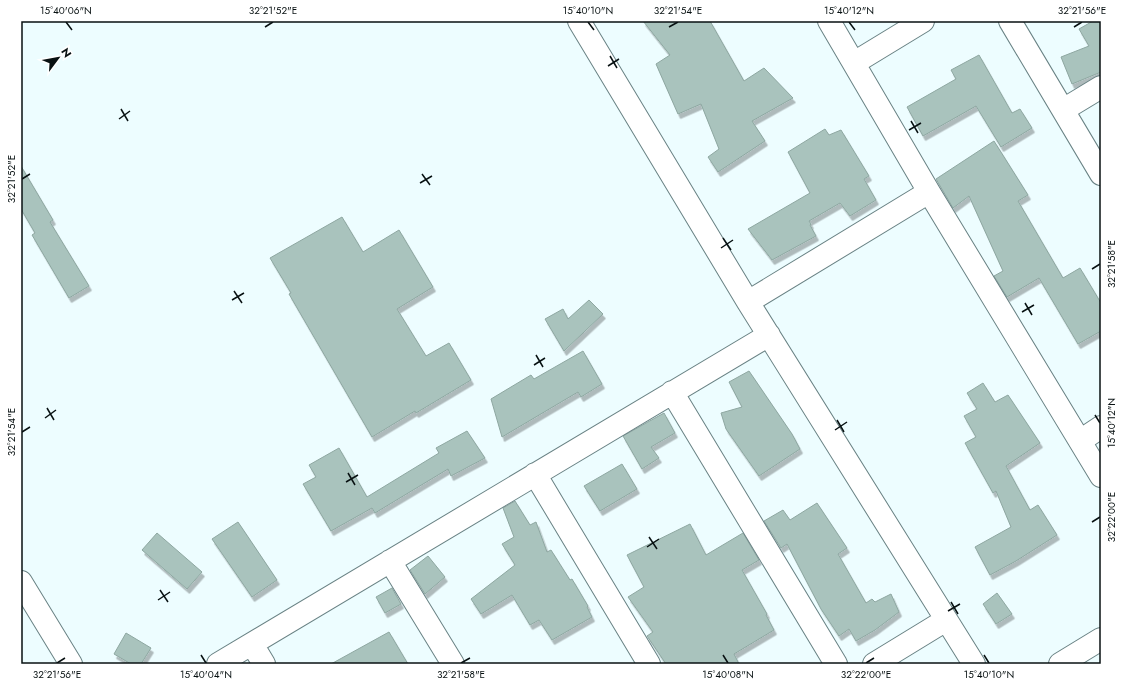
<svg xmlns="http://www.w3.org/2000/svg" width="1122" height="685" font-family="Jost,sans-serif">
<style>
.building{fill:#a9c3bd;stroke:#8ea7a1;filter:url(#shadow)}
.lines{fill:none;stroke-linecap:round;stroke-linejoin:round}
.street-casing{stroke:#698284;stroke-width:24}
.street{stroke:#fff;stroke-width:22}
.ticks{fill:none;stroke:#081112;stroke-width:1.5}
.neatline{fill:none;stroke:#081112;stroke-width:1.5}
.ticks-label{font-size:10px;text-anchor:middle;fill:#081112}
</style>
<defs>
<filter id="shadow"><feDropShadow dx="2.5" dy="4.5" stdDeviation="0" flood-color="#0004"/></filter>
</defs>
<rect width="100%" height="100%" fill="#edfdff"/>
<path class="building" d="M643,21h67l34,60 20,-13 29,30 -41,23 13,20 -47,31 -10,-15 11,-8 -18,-45 -23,10 -22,-50 14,-9z
M1093,21h8v51l-29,12 -11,-27 28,-11 -10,-17z
M979,55l33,58 8,-4 12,19 -31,19 -25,-41 -53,30 -16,-29 49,-28 -5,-9z
M825,129l4,6 12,-5 28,46 -5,3 12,21 -26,16 -10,-13 -31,18 2,3 -1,1 6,11 -44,24 -24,-31 62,-36 -22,-41z
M994,141l34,54 -10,6 45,77 17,-10 21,35v28l-23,13 -39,-66 -32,19 -13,-21 9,-5 -34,-75 -16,12 -17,-29z
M21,166l32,54 -3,2 39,64 -20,12 -37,-63 3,-2 -14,-24z
M342,217l21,35 36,-22 34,57 -36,22 29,47 23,-13 22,37 -55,33 -1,-2 -43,26 -83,-143 2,-1 -21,-35z
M589,300l14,14 -39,37 -19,-32 18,-10 5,10z
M583,351l19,33 -21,13 -3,-5 -76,45 -11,-38 40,-24 3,4z
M749,371l43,63 8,15 -41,27 -33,-47 -5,-16 21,-6 -13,-25z
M983,383l12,19 13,-7 32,48 -34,23 24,44 8,-5 19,30 -41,26 -26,14 -15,-28 36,-20 -15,-36 -3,2 -28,-50 11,-6 -12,-21 13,-7 -10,-16z
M664,413l11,20 -24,14 8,11 -17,11 -19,-33z
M467,431l18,27 -34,18 -3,-7 -73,44 -3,-5 -41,23 -28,-47 13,-7 -7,-12 30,-17 28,49 72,-44 -3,-5z
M622,464l15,25 -37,22 -16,-25z
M515,501l15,24 6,-3 11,30 4,-2 19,30 2,-1 16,27 -1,1 5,10 -40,23 -13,-20 -9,5 -18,-30 -31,19 -10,-15 44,-34 -13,-21 12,-7 -11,-29z
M817,503l30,45 -9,6 28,49 6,-4 3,3 16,-8 8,18 -24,18 -19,11 -7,-12 -10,7 -18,-27 -34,-65 -6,4 -17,-27 19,-11 7,10z
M238,522l39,58 -25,17 -40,-58z
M690,524l16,31 37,-22 16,27 -17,10 25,44 -1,1 8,15 -40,24 5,10h-73l-19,-28 6,-4 -25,-35 16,-10 -17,-32z
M157,533l45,39 -15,17 -45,-39z
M428,556l17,21 -20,17 -15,-24z
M392,588l9,16 -16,9 -9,-16z
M997,593l15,21 -16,10 -13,-20z
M389,632l19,32h-77z
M126,633l25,15 -10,16h-10l-17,-10z"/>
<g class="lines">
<defs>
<path id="street" d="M579,21l169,281 226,362
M829,21l100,171 172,284
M1010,21l91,153
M854,63l69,-42
M1063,110l38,-23
M748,302l181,-110
M672,392l164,272
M1080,441l21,-14
M535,474l114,190
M390,561l63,103
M21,582l50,82
M252,644l12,20
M218,664l551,-329
M874,664l72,-44
M1060,664l41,-25"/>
</defs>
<use href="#street" class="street-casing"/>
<use href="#street" class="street"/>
</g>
<path class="ticks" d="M66,22l6,8M588,22l6,8M849,22l6,8M265,27l8,-5M669,27l9,-5M1074,27l8,-5M610,56l7,12M608,66l11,-7M121,109l7,12M119,119l11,-8M911,121l7,12M909,130l12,-7M422,174l8,11M22,179l8,-5M420,183l12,-7M723,238l8,12M721,248l12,-8M1092,269l8,-5M234,291l8,12M232,300l12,-7M1025,303l7,12M1022,312l12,-7M536,355l7,12M534,365l11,-7M47,408l7,12M1095,415l5,8M45,418l11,-8M837,420l7,12M835,430l12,-8M22,432l8,-5M348,473l7,12M346,482l12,-7M1092,522l8,-5M649,537l8,12M647,547l12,-8M160,590l8,12M158,600l12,-8M951,602l7,12M948,611l12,-7M201,655l5,8M723,655l5,8M984,655l5,8M57,663l8,-5M461,663l9,-5M866,663l8,-5"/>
<rect width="1122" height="685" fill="none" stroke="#ffffff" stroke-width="44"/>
<g transform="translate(58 58) rotate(58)" stroke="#ffffff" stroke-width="3" paint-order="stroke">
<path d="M0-3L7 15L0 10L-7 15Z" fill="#081112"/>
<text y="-6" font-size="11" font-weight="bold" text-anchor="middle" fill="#081112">N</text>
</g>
<rect x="22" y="22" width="1078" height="641" class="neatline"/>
<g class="ticks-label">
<text x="66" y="14">15°40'06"N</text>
<text x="273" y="14">32°21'52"E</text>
<text x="588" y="14">15°40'10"N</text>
<text x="678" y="14">32°21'54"E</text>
<text x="849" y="14">15°40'12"N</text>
<text x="1082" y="14">32°21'56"E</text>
<text transform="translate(11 179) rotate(-90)" y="4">32°21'52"E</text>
<text transform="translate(1111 264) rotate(-90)" y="4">32°21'58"E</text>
<text transform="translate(1111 423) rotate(-90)" y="4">15°40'12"N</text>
<text transform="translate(11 432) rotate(-90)" y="4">32°21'54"E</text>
<text transform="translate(1111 517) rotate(-90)" y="4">32°22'00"E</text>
<text x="57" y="678">32°21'56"E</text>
<text x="206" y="678">15°40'04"N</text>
<text x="461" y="678">32°21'58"E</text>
<text x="728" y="678">15°40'08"N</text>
<text x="866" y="678">32°22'00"E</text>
<text x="989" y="678">15°40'10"N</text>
</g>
</svg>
